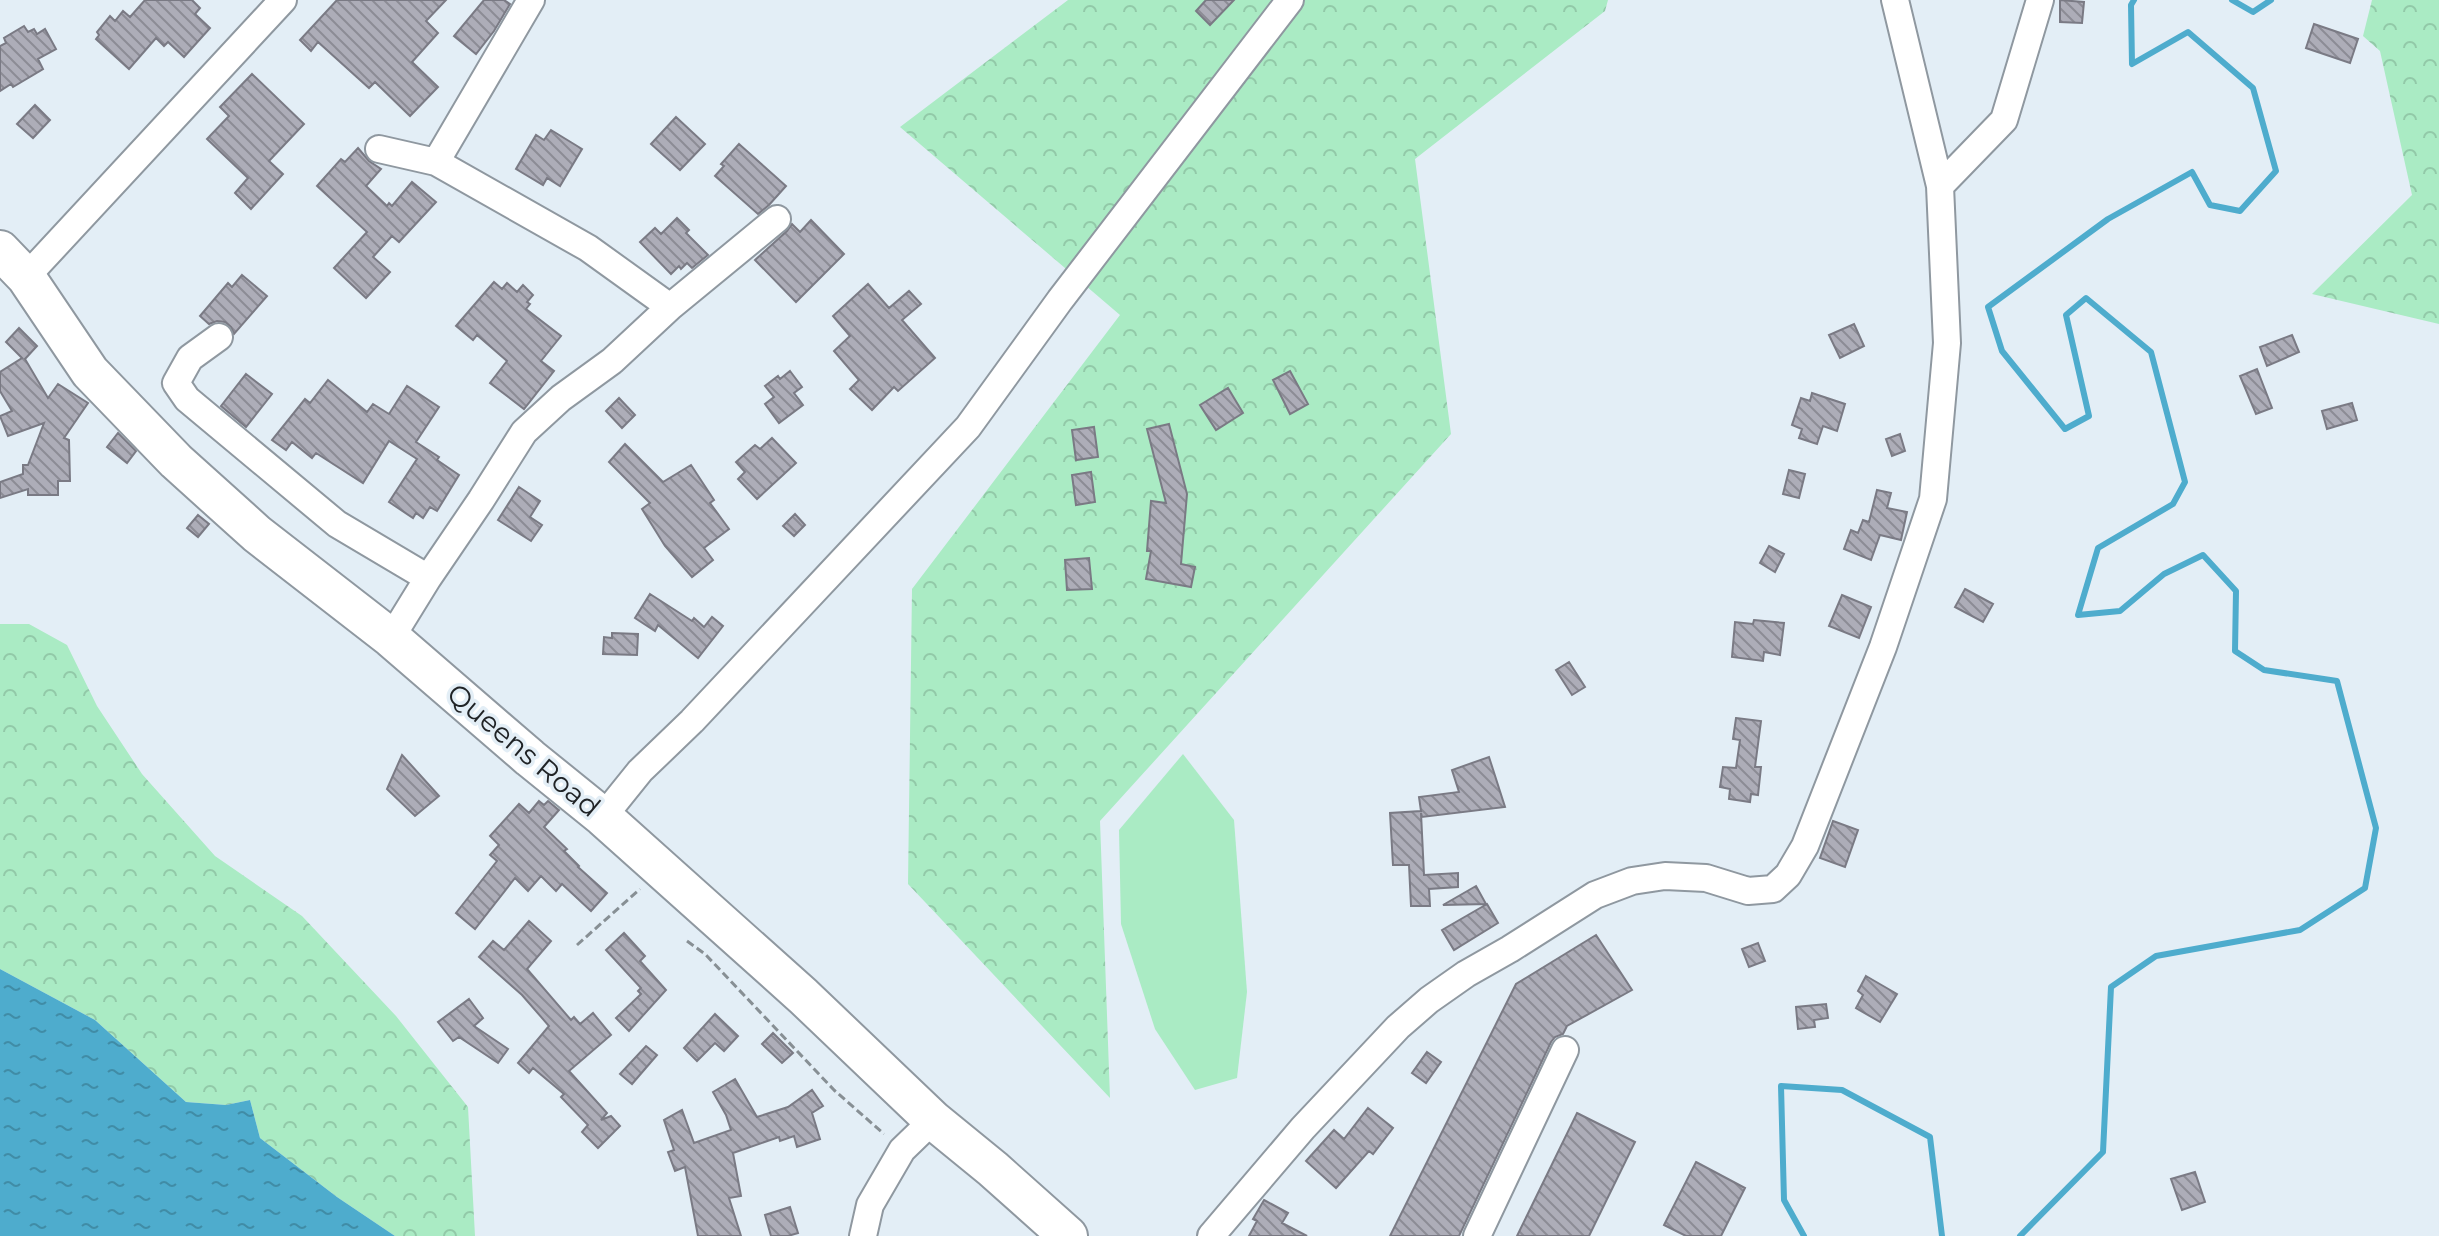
<svg xmlns="http://www.w3.org/2000/svg" width="2439" height="1236" font-family="Montserrat,sans-serif">
<style>
.green{fill:#aaebc4}
.forest{fill:url(#forest-crowns)}
.water{fill:url(#water-ripples)}
.lines{fill:none;stroke-linecap:round;stroke-linejoin:round}
.stream{stroke:#4eaccd;stroke-width:6}
.building{fill:url(#building-back-hatch);stroke:#7a7a84;stroke-width:2}
.minor-casing{stroke:#8f98a0;stroke-width:30}
.highway-casing{stroke:#8f98a0;stroke-width:42}
.path{stroke:#878f94;stroke-width:3;stroke-dasharray:8 4;stroke-linecap:butt}
.minor{stroke:#fff;stroke-width:26}
.highway{stroke:#fff;stroke-width:38}
.labels{text-anchor:middle;stroke-width:7;stroke-linejoin:round;paint-order:stroke}
.street-label{font-size:28px;fill:#202326;stroke:#e3eef6}
</style>
<defs>
<pattern id="forest-crowns" width="20" height="18" patternUnits="userSpaceOnUse" patternTransform="scale(2)"><rect width="20" height="18" fill="#aaebc4"/><path d="M2 6a3 3 0 1 1 6 0M12 15a3 3 0 1 1 6 0" fill="none" stroke="#92c9a8"/></pattern>
<pattern id="water-ripples" width="26" height="14" patternUnits="userSpaceOnUse" patternTransform="scale(2)"><rect width="26" height="14" fill="#4eaccd"/><path d="M2 4q2-2 4 0t4 0M15 11q2-2 4 0t4 0" fill="none" stroke="#408ca6"/></pattern>
<pattern id="building-back-hatch" width="6" height="6" patternUnits="userSpaceOnUse" patternTransform="scale(2)"><rect width="6" height="6" fill="#adadb8"/><path d="M-1 5l2 2M0 0l6 6M5-1l2 2" fill="none" stroke="#8c8c95"/></pattern>
</defs>
<rect width="100%" height="100%" fill="#e3eef6"/>
<path class="green" d="M1183,754l51,66 13,172 -10,86 -42,12 -40,-61 -34,-105 -2,-94z"/>
<path class="forest" d="M1068,0h540l-3,11 -190,148 36,275 -351,387 10,277 -202,-214 4,-295 208,-274 -220,-188z
M2372,0h67v324l-127,-30 100,-99 -32,-144 -17,-15z
M0,624h29l38,21 30,61 45,68 73,82 87,60 94,100 72,91 7,129h-80l-58,-39 -77,-59 -10,-38 -24,5 -40,-3 -91,-82 -95,-51z"/>
<path class="water" d="M0,969l95,51 91,82 40,3 24,-5 10,38 77,59 58,39h-395z"/>
<g class="lines">
<path class="stream" d="M2232,0l21,12 18,-12
M1804,1236l-20,-36 -3,-114 61,4 88,47 12,99
M2020,1236l83,-84 8,-165 45,-31 144,-26 65,-42 11,-60 -39,-147 -73,-11 -29,-19 1,-60 -33,-36 -39,19 -44,37 -42,4 20,-67 75,-44 12,-22 -34,-130 -65,-54 -20,17 23,101 -24,13 -63,-78 -14,-44 120,-88 84,-47 18,33 30,6 36,-40 -23,-83 -65,-56 -56,32 -1,-59 3,-5"/>
</g>
<path class="building" d="M145,0h47l8,8 -5,6 15,14 -26,29 -16,-15 -4,4 -8,-8 -27,31 -33,-30 3,-4 -2,-3 13,-16 5,5 8,-10 7,6z
M337,0h109l-20,21 12,12 -26,29 26,25 -28,29 -35,-34 -6,6 -51,-46 -7,9 -11,-11z
M484,0h20l6,4 -16,27 -18,23 -22,-18z
M1206,0h28l-24,25 -14,-14z
M2060,0l24,2 -2,21 -22,-1z
M2314,24l44,15 -8,24 -44,-15z
M24,26l4,6 6,-3 3,5 8,-5 11,20 -18,10 5,10 -30,18 -2,-3 -11,7v-45l6,-3 -2,-5z
M252,74l52,50 -35,37 14,13 -32,35 -16,-16 13,-15 -41,-39 22,-23 -9,-9z
M35,105l15,15 -17,18 -16,-14z
M676,117l29,27 -25,26 -29,-26z
M551,130l31,19 -22,37 -13,-8 -4,7 -27,-16 20,-34 8,5z
M739,144l47,42 -17,19 -11,9 -43,-38 9,-10 -3,-2z
M358,148l11,13 12,8 -15,17 21,20 2,-3 3,3 20,-24 24,20 -37,40 -7,-6 -19,21 17,15 -24,26 -32,-30 33,-36 -50,-46 24,-27 4,3z
M677,218l12,12 -3,3 22,22 -16,13 -5,-5 -6,6 -2,-3 -8,8 -31,-32 15,-14 6,6z
M811,220l33,34 -48,48 -41,-42 32,-29 5,-7 8,8z
M242,275l25,21 -33,38 -3,-7 -6,-5 -8,-1 -8,3 -9,-8 28,-33 4,4z
M494,282l8,7 5,-6 10,9 6,-7 10,10 -6,7 3,2 -4,5 35,27 -20,25 13,10 -30,38 -34,-26 17,-22 -30,-26 -4,5 -17,-14z
M868,284l21,24 20,-17 12,13 -19,16 33,38 -37,33 -4,-4 -22,23 -22,-21 9,-9 -25,-29 16,-15 -17,-20z
M1854,324l10,22 -24,12 -11,-23z
M19,328l18,18 -12,13 23,39 10,-14 30,19 -24,35 5,2 1,41h-12v14h-30v-6l-28,9v-16l23,-8v-9h5l16,-42 -36,13 -8,-20 12,-5 -12,-20v-19l22,-14 -16,-16z
M2292,335l7,17 -32,14 -7,-19z
M2257,369l15,39 -16,6 -16,-38z
M790,371l12,16 -8,6 9,12 -24,18 -14,-19 9,-7 -9,-11 13,-10 2,3z
M1290,371l18,33 -18,10 -17,-34z
M246,374l26,20 -26,33 -25,-21z
M328,380l39,32 6,-8 16,10 18,-28 32,21 -23,35 23,15 -2,3 22,15 -22,36 -7,-4 -7,11 -7,-5 -3,5 -24,-16 28,-43 -28,-18 -26,42 -47,-30 -4,5 -20,-16 -6,8 -14,-10 33,-41 5,4z
M1228,388l15,25 -27,17 -16,-25z
M1812,393l33,11 -8,27 -14,-5 -6,18 -18,-6 3,-9 -10,-4 9,-27 9,3z
M619,398l16,17 -13,13 -16,-17z
M2352,403l5,17 -30,9 -5,-18z
M1169,424l18,70 -6,70 14,3 -4,20 -45,-8 5,-28h-4l4,-50 15,2 -19,-74z
M1094,427l4,30 -22,3 -4,-30z
M118,433l18,18 -9,12 -20,-16z
M1900,434l5,17 -13,5 -6,-17z
M772,438l24,25 -39,36 -19,-20 7,-7 -9,-10 19,-17 5,4z
M625,444l38,38 28,-17 23,35 -4,3 19,26 -25,19 9,12 -21,17 -27,-31 -23,-37 8,-6 -41,-41z
M1789,470l16,4 -6,24 -16,-4z
M1091,472l4,30 -19,3 -4,-30z
M519,487l21,14 -10,16 12,8 -11,16 -33,-21z
M1877,490l14,3 -4,15 20,4 -6,28 -21,-5 -9,25 -27,-11 7,-19 7,3 5,-13 6,2z
M795,514l10,11 -11,11 -11,-10z
M198,515l11,9 -11,13 -11,-9z
M1769,546l15,8 -9,18 -15,-9z
M1089,558l3,31 -25,1 -2,-30z
M1965,589l28,15 -10,18 -28,-15z
M650,594l42,27 2,-3 10,9 8,-10 11,9 -25,32 -40,-33 -3,6 -20,-13z
M1842,595l29,12 -12,31 -30,-12z
M1754,620l30,3 -4,32 -16,-3 -1,9 -31,-4 3,-35 18,2z
M612,633l26,1 -1,21 -34,-1 1,-17 8,1z
M1569,662l16,25 -13,8 -16,-25z
M1736,718l25,3 -6,46h6l-3,28 -7,-1 -1,8 -21,-3 1,-10 -10,-2 3,-20 13,1 4,-28 -7,-1z
M402,755l37,41 -24,20 -28,-27z
M1489,757l16,50 -83,10 -1,-4 3,62 34,-2v14l-29,2 1,17h-19l-2,-41h-16l-3,-52 31,-2 -2,-14 40,-5 -7,-22z
M539,801l5,4 4,-4 11,9 -15,17 23,22 -3,2 15,15 -1,1 29,26 -16,18 -29,-27 -6,7 -15,-15 -13,15 -13,-13 -40,51 -19,-16 41,-52 -7,-6 9,-10 -9,-9 29,-32 10,9z
M1833,821l25,9 -13,37 -25,-9z
M1476,886l10,18 -43,1z
M1487,904l11,19 -44,27 -12,-20z
M529,921l22,20 -24,28 44,51 3,-3 6,7 13,-11 18,22 -42,36 38,42 -6,7 10,-4 9,10 -22,22 -16,-16 6,-7 -27,-28 3,-3 -31,-26 -4,5 -11,-10 31,-37 -27,-31 -43,-38 14,-16 11,9z
M624,933l21,23 -5,5 26,29 -37,41 -13,-13 25,-24 -3,-3 3,-3 -35,-38z
M1596,935l36,55 -65,36 -4,8 -8,3 -4,5 -92,194h-69l126,-252z
M1758,943l7,18 -16,6 -7,-18z
M1866,976l31,18 -17,28 -24,-14 7,-13 -5,-4z
M469,999l14,19 -9,8 34,23 -10,14 -39,-26 -6,4 -15,-19z
M1826,1004l2,14 -14,2 1,7 -17,2 -2,-22z
M715,1014l23,22 -14,15 -9,-8 -18,18 -13,-13z
M773,1033l20,20 -11,10 -20,-19z
M646,1046l11,9 -25,29 -12,-10z
M1427,1052l14,10 -15,21 -14,-10z
M735,1079l22,38 31,-10 24,-17 11,16 -11,7 8,26 -23,8 -3,-11 -14,5 -1,-4 -46,16 8,43 -12,2 12,38h-43l-13,-69 -10,4 -7,-19 6,-2 -10,-30 18,-10 12,33 37,-13 -5,-15 -13,-23z
M1368,1108l25,20 -20,26 -4,-3 -33,37 -30,-27 28,-31 10,9z
M1577,1113l58,29 -46,94h-72z
M1696,1162l49,26 -24,48h-35l-22,-11z
M2195,1172l10,30 -23,8 -11,-31z
M1264,1200l24,13 -6,10 25,13h-58l8,-15 -4,-2z
M790,1207l8,26 -10,3h-17l-6,-21z"/>
<g class="lines">
<defs>
<path id="minor" d="M379,149l57,13 152,86 82,59
M436,162l95,-162
M1940,186l64,-66 36,-120
M26,277l257,-277
M219,337l-29,21 -14,25 11,16 150,125 91,54
M391,638l37,-60 53,-78 43,-68 37,-34 51,-37 58,-54 107,-88
M603,817l37,-46 52,-50 276,-294 92,-127 230,-300
M863,1236l7,-31 32,-55 31,-30
M1211,1236l92,-108 95,-101 31,-27 37,-26 44,-25 85,-54 37,-14 33,-5 41,2 42,13 25,-2 15,-14 17,-29 78,-199 50,-148 14,-156 -7,-157 -45,-186
M1477,1236l88,-186"/>
<path id="highway" d="M0,250l26,27 64,95 86,89 81,73 134,104 139,120 73,59 200,179 130,124 60,49 75,67"/>
</defs>
<use href="#minor" class="minor-casing"/>
<use href="#highway" class="highway-casing"/>
<path class="path" d="M687,941l18,13 129,136 50,44
M577,945l63,-56"/>
<use href="#minor" class="minor"/>
<use href="#highway" class="highway"/>
</g>
<g class="labels">
<g class="street-label">
<text transform="translate(524 750) rotate(40)" y="10">Queens Road</text>
</g>
</g>
</svg>
